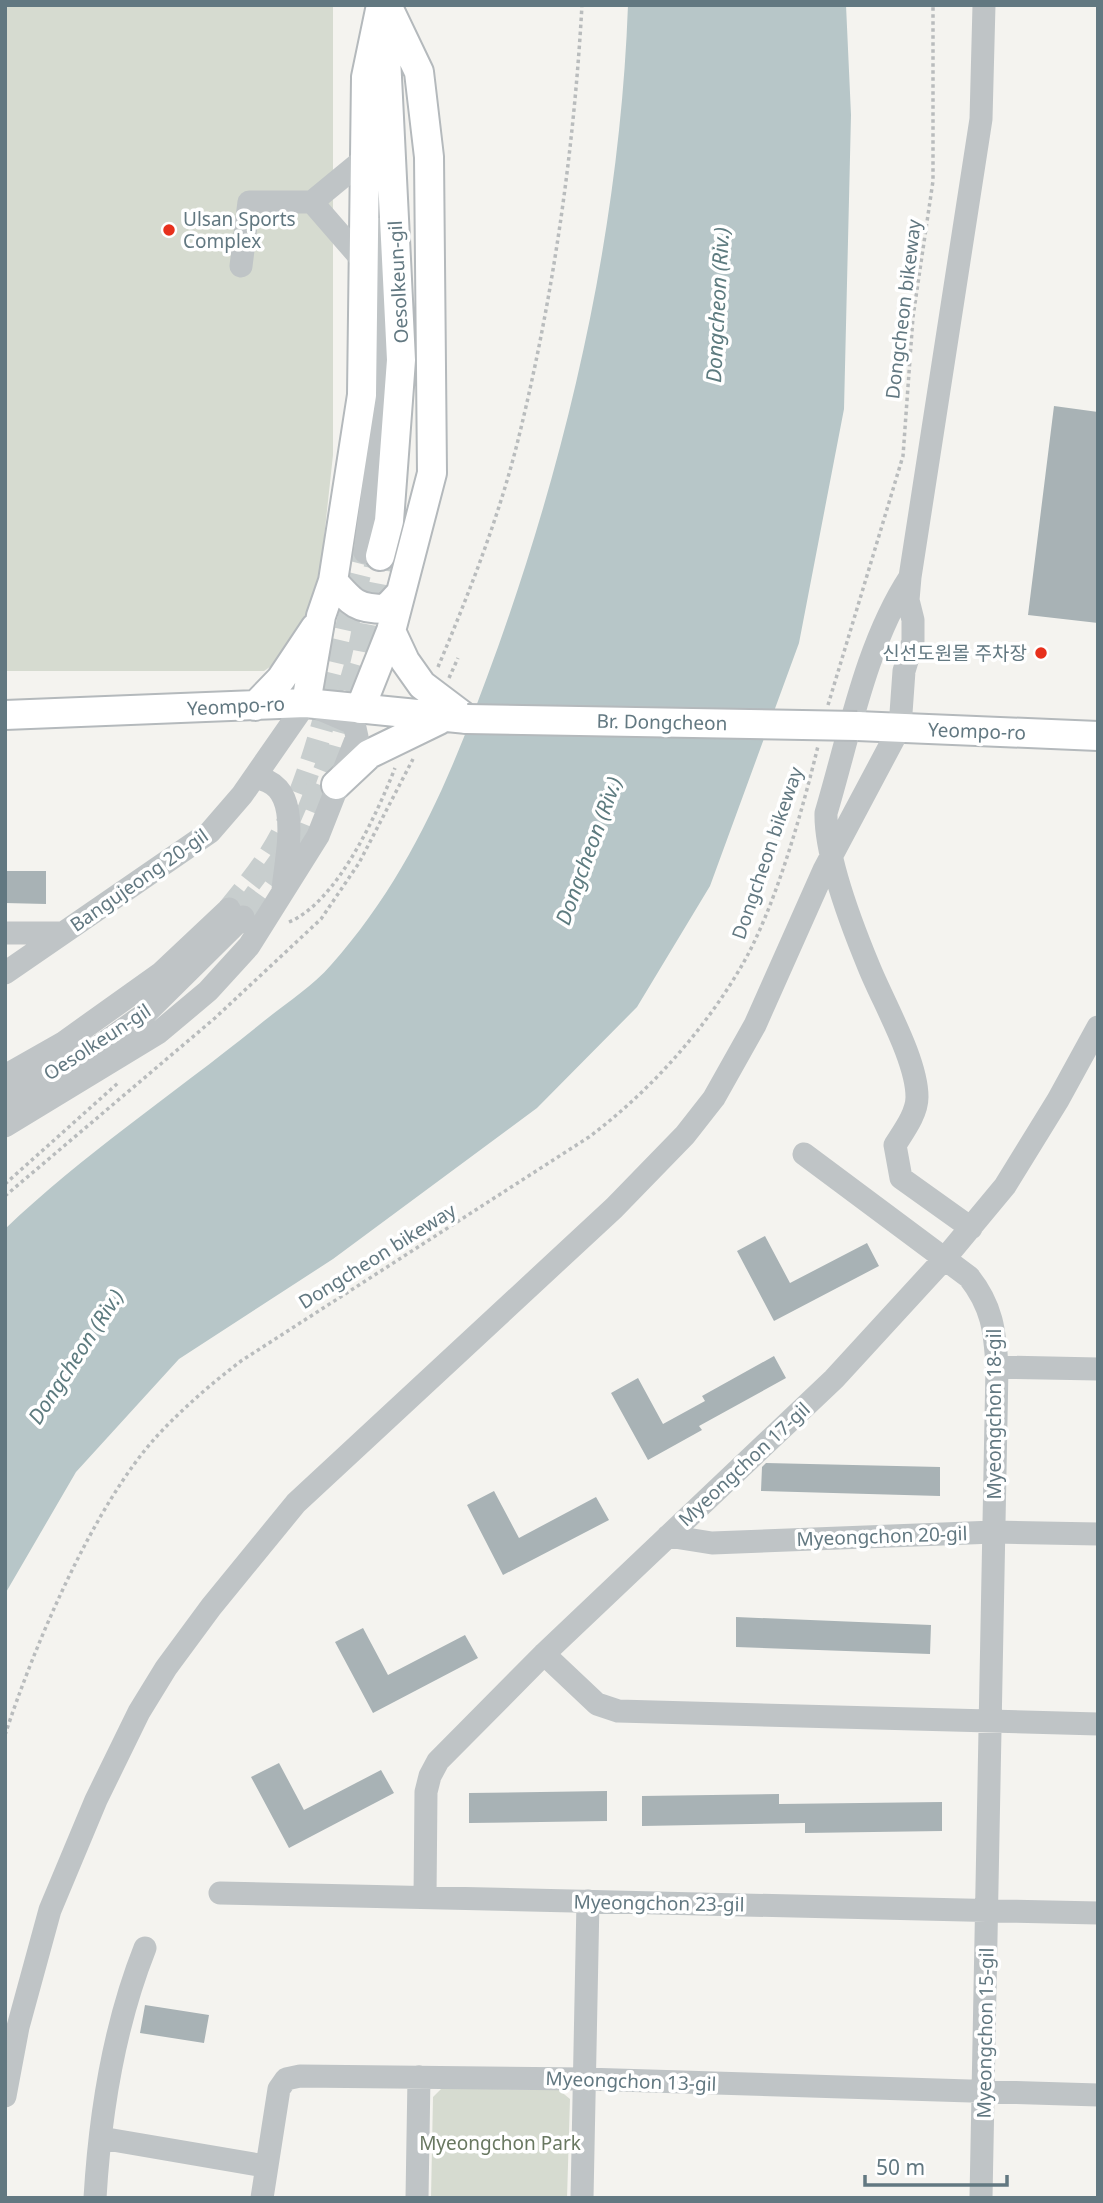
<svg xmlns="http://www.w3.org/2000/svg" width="1103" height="2203" font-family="'Noto Sans','Noto Sans KR',sans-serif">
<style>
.green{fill:#d6dbd0}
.water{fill:#b7c6c8}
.building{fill:#a8b2b5}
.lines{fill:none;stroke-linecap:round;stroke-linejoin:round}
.minor-tunnel{stroke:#c8cece;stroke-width:23;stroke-dasharray:23 11;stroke-linecap:butt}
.major-tunnel{stroke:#c8cece;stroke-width:28;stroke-dasharray:28 14;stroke-linecap:butt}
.major-casing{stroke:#b4b9bc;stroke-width:32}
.path{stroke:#b9bcbd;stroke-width:3.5;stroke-dasharray:3.5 3.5;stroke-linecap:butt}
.minor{stroke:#bfc4c6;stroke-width:23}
.major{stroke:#fff;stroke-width:28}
.major-bridge-casing{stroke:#b4b9bc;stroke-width:32;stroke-linecap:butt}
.major-bridge{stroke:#fff;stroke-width:28}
.poi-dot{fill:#e7301c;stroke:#fff;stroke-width:2.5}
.labels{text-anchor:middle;stroke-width:7;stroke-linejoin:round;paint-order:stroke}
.poi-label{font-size:19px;fill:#627881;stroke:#fff;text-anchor:start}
.street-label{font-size:19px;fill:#627881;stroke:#fff}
.park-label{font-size:19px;fill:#697861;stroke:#fff}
.water-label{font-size:21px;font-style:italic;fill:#5d7b7f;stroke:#fff}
</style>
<rect width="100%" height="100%" fill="#f4f3ef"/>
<path class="green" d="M5,5h328v450l-13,120 -12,40 -27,44 -17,12h-259z
M442,2088l117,2 11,9 -3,99h-136l2,-101z"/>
<path class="water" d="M628,5h218l5,110 -7,294 -45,234 -89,243 -73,121 -100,101 -204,151 -154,100 -103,113 -71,122v-365c78,-75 170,-136 254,-204 23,-19 52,-37 72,-60 83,-93 125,-202 167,-318 73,-205 122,-423 130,-642z"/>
<path class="building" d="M1054,406l44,6v211l-70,-8z
M5,871h41v33l-41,-1z
M765,1236l25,47 77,-40 12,23 -105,55 -37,-70z
M774,1356l12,22 -87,48 3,4 -54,30 -37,-67 27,-15 25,46 42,-23 -3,-5z
M766,1463l174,4v29l-179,-5 1,-24z
M494,1491l25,47 77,-41 13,23 -106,55 -36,-70z
M736,1617l195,8 -1,29 -194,-7z
M363,1628l25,47 77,-40 13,23 -105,55 -38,-71z
M279,1763l25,47 77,-40 13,23 -105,55 -38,-71z
M607,1791v30l-138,2v-30z
M779,1794v10l163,-2v29l-137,2v-10l-163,3v-30z
M145,2005l64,10 -5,28 -64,-10z"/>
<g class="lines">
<path class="minor-tunnel" d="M229,909c20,-25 41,-50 55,-79 40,-80 58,-190 81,-278"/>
<path class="major-tunnel" d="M243,917l57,-79 30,-74 30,-105 20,-103"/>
<defs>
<path id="major" d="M387,5l32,67 10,85 3,316 -41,158 14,30 17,24 45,34
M380,556l9,-35 12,-161 -16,-323
M333,581c19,22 24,28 53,28l13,-14
M306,703l15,-87 12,-35 29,-186 4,-318 15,-72
M255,706l26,-27 34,-51
M360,709l31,-78
M5,715l301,-12 161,16
M857,726l241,10
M336,785l33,-31 70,-34"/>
</defs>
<use href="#major" class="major-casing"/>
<path class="path" d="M438,667c32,-76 63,-155 82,-235 34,-140 54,-284 62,-427
M449,678l9,-20
M828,705l75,-249 10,-139 20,-136v-176
M289,922c48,-20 87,-106 106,-154
M5,1184l113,-101
M5,1196l210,-178 106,-99 38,-56 54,-104
M5,1735c29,-89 89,-230 152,-299 26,-28 54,-52 84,-75l348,-224c60,-45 114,-105 152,-170 34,-58 61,-155 77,-221"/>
<path class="minor" d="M363,160l-51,42 53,61
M241,266l8,-64h63
M365,552l11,-84 6,-239
M910,577c-44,67 -61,159 -84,236 -1,42 26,113 43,154 14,35 48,93 48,130 0,17 -14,35 -22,48l6,33 70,50
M254,778c51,4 32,76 29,112
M5,933h56
M5,973l205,-141 32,-37 64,-92 44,19 5,6 2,9 -39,99 -69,110 -41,45 -50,42 -153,93
M5,1076l58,-33 98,-70 68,-64
M5,1101l90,-52 50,-35 98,-97
M804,1154l165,123c23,29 26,54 28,90l-16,831
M997,1367l101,2
M668,1536l44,7 282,-11 104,2
M544,1654l53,50 21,7 480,13
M220,1893l878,20
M425,1897l1,-105 4,-16 8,-15 106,-107 290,-275 112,-122 59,-71 53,-86 40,-73
M5,2096l13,-69 32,-117 46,-110 43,-88 27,-44 45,-61 85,-104 318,-295 71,-73 29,-37 41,-73 69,-155 76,-143 4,-56 9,-30v-21l-5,-20 2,-23 71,-458 3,-114
M101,2138l164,28
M95,2198c5,-84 19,-172 50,-250
M262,2198l17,-109 7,-10 14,-3 285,3 513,16
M417,2198l2,-121
M582,2198l6,-297"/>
<use href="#major" class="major"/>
<defs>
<path id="major-bridge" d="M467,719l390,7"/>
</defs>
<use href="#major-bridge" class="major-bridge-casing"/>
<use href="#major-bridge" class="major-bridge"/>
</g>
<g class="poi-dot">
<circle cx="169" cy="230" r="7"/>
<circle cx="1041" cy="653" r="7"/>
</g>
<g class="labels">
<g class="poi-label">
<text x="183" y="226">Ulsan Sports<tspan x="183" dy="22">Complex</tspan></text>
<text x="1027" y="660" text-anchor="end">신선도원몰 주차장</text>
</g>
<g class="street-label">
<text transform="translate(398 282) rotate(-93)" y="7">Oesolkeun-gil</text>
<text transform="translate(903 309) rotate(-83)" y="7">Dongcheon bikeway</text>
<text transform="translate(236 706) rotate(-3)" y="7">Yeompo-ro</text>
<text transform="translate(662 722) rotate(1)" y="7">Br. Dongcheon</text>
<text transform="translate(977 731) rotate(2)" y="7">Yeompo-ro</text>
<text transform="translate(767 853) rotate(-71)" y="7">Dongcheon bikeway</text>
<text transform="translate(139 880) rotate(-35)" y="7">Bangujeong 20-gil</text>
<text transform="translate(97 1042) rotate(-33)" y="7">Oesolkeun-gil</text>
<text transform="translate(377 1256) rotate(-32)" y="7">Dongcheon bikeway</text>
<text transform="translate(994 1414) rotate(-90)" y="7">Myeongchon 18-gil</text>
<text transform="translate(744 1464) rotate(-43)" y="7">Myeongchon 17-gil</text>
<text transform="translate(882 1536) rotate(-2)" y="7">Myeongchon 20-gil</text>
<text transform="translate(659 1903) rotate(1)" y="7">Myeongchon 23-gil</text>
<text transform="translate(985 2033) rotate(-89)" y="7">Myeongchon 15-gil</text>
<text transform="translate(631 2081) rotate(2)" y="7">Myeongchon 13-gil</text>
</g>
<g class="park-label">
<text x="500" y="2150">Myeongchon Park</text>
</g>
<g class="water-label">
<text transform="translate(718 305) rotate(-87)" y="7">Dongcheon (Riv.)</text>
<text transform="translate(589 851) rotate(-70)" y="7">Dongcheon (Riv.)</text>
<text transform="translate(76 1357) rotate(-57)" y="7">Dongcheon (Riv.)</text>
</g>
</g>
<rect width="1103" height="2203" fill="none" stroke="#627881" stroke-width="14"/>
<path d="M865 2175v10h142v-10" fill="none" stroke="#627881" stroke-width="3.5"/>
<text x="876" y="2175" font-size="21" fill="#627881" stroke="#ffffff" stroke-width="5" paint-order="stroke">50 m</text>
</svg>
